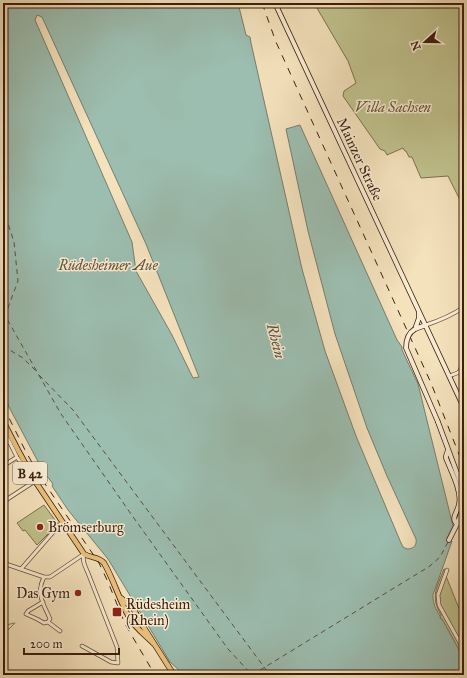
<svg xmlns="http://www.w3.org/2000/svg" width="467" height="678" font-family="'IM FELL Great Primer',serif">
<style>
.green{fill:#c0c28e;stroke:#7e704d}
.water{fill:#9cbeb0;stroke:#767e6e;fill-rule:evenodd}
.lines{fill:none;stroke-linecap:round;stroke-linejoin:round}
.stream{stroke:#767e6e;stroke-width:1}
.ferry{stroke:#594e3d;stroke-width:1;stroke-dasharray:5 4;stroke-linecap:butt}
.street-casing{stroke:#6a4f38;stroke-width:4.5}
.secondary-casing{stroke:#3c1e0c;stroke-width:5.5}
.primary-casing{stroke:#3c1e0c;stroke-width:6}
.street{stroke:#f8ecd4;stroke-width:3}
.secondary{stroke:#f8ecd4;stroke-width:4}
.primary{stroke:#eac17e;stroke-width:4.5}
.rail{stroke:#3c1e0c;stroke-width:1;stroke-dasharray:7 7;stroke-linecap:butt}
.secondary-bridge-casing{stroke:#3c1e0c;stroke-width:5.5;stroke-linecap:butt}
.secondary-bridge{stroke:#f8ecd4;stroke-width:4}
.poi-dot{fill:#8f2418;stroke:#f8ecd4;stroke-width:1.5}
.labels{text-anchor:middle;stroke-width:3;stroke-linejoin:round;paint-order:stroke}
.shield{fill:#f8ecd4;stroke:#745c48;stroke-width:1}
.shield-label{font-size:13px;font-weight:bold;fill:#3c1e0c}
.park-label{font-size:14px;font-style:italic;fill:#644f33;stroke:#f8ecd4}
.street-label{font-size:14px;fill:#3c1e0c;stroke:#f8ecd4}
.poi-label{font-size:14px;fill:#3c1e0c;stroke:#f8ecd4;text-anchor:start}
.water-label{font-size:15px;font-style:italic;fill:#594e3d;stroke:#f8ecd4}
</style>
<rect width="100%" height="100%" fill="#f4e2bd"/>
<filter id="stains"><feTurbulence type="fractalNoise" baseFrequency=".005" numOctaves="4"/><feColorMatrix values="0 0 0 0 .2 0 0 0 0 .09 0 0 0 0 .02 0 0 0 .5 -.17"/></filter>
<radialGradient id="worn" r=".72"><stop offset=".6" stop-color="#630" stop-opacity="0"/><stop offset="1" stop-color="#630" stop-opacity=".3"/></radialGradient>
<path class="green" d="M314,3h150v202l-2,-3h-1l-13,-26 -27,2 -9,-21h-3l-3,-6h-1l-2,-3 -16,7 -2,-4 -5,-2 -37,-53 1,-5 12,-8 -8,-22z
M44,505l14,19 -21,21 -12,-15 -2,1 -6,-8z
M444,569l3,1 -1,6 18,45v38l-22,-40 -2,-2 1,-2c-11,-18 -4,-28 3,-46z"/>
<path class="water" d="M3,3h235l8,32 4,2 1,6 51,226 23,82 31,85 45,107 2,4 4,2c7,0 10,-4 9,-10l-29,-63 -20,-48 -32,-94 -27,-103 -22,-102 14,-4 97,215 5,7v3l16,34 35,142 -6,12 5,3 -19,54v4l2,8 5,9v1l1,2h1l22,40v16h-282l-3,-5 -9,-8 -62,-103 -40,-49 -16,-24 1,-2 -10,-13 -34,-64 -6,-14zM37,15l5,2 104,227 53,133 -6,1 -21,-43 -36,-64 -4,-29 -97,-222z"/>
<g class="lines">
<path class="stream" d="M3,626l11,-3
M3,635l12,-12"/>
<path class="ferry" d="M3,208l11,34 4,39 -15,40
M3,312l58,102 70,100 97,135 24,26
M3,346l20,12 13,13
M39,375l34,35 197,265
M252,675l178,-109 10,-9 8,-15"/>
<defs>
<path id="street" d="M426,325c12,-4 28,-11 38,-18
M449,376c3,-1 7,-2 10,-4 6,-7 -1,-17 5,-23
M6,427l-2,4 13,26 6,9 4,1
M3,445l6,-3
M3,466l14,-9
M3,501l3,-1 29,-19
M458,523l4,-3 2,-1
M3,563l41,14h6l34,-23
M21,569l41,-47
M447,570l-9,25 1,10 25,45
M44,577c-1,3 -3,6 -3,9 -3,11 5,23 9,33l-2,3 12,9
M43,602l-15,9 -2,3 11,5 7,4 4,-1
M82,646l29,16 7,1 -1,-16 -29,-74c-3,-7 -6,-12 -4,-19"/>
<path id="secondary" d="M275,3l189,405
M415,329l4,-11v-6
M415,329l11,-4
M438,422l26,70
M448,450l-2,6v2c5,13 16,33 13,46 -1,8 -9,14 -2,20
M449,540l8,-16 7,-18"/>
<path id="primary" d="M3,421l15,29 17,31 49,73c7,4 15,3 20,9 10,17 15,37 25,54 6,11 16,18 25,27
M121,598l12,10 8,15 33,52"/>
</defs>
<use href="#street" class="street-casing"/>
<use href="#secondary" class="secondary-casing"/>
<use href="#primary" class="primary-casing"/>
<use href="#street" class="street"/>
<use href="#secondary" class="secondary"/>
<use href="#primary" class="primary"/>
<path class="rail" d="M262,3l14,39 155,341 33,84
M3,406l23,46 15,26 58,85 9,19 17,42 30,51"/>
<defs>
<path id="secondary-bridge" d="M415,329c-7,4 -9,11 -9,19l32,74"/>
</defs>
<use href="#secondary-bridge" class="secondary-bridge-casing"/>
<use href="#secondary-bridge" class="secondary-bridge"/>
</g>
<g class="poi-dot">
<circle cx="40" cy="527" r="4"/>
<circle cx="78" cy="593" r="4"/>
<rect x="112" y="607" width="10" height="10" rx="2"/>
</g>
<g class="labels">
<rect class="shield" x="13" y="462" width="34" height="22" rx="3"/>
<g class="shield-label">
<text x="30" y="478">B 42</text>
</g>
<g class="park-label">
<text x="393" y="112">Villa Sachsen</text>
<text x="108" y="270">Rüdesheimer Aue</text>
</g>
<g class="street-label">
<text transform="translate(360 159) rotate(65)" y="5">Mainzer Straße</text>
</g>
<g class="poi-label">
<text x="48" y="532">Brömserburg</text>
<text x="70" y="598" text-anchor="end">Das Gym</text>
<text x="126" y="609">Rüdesheim<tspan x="126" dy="16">(Rhein)</tspan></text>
</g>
<g class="water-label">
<text transform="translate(276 341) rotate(76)" y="5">Rhein</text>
</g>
</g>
<rect width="467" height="678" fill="none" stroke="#f4e2bd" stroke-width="16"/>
<rect x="4" y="4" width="459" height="670" fill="none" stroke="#3c1e0c" stroke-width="2"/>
<rect x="8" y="8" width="451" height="662" fill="none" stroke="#3c1e0c"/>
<g transform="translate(425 42) rotate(249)" stroke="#f8ecd4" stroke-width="3" paint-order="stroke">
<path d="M0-3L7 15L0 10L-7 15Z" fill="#3c1e0c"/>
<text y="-6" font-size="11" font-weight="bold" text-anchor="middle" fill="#3c1e0c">N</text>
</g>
<path d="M24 648v6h95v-6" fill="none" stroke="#3c1e0c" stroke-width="2"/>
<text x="30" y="648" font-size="12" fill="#3c1e0c" stroke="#f8ecd4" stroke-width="3" paint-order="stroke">200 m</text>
<rect width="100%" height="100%" filter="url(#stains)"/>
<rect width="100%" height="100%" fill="url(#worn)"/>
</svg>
